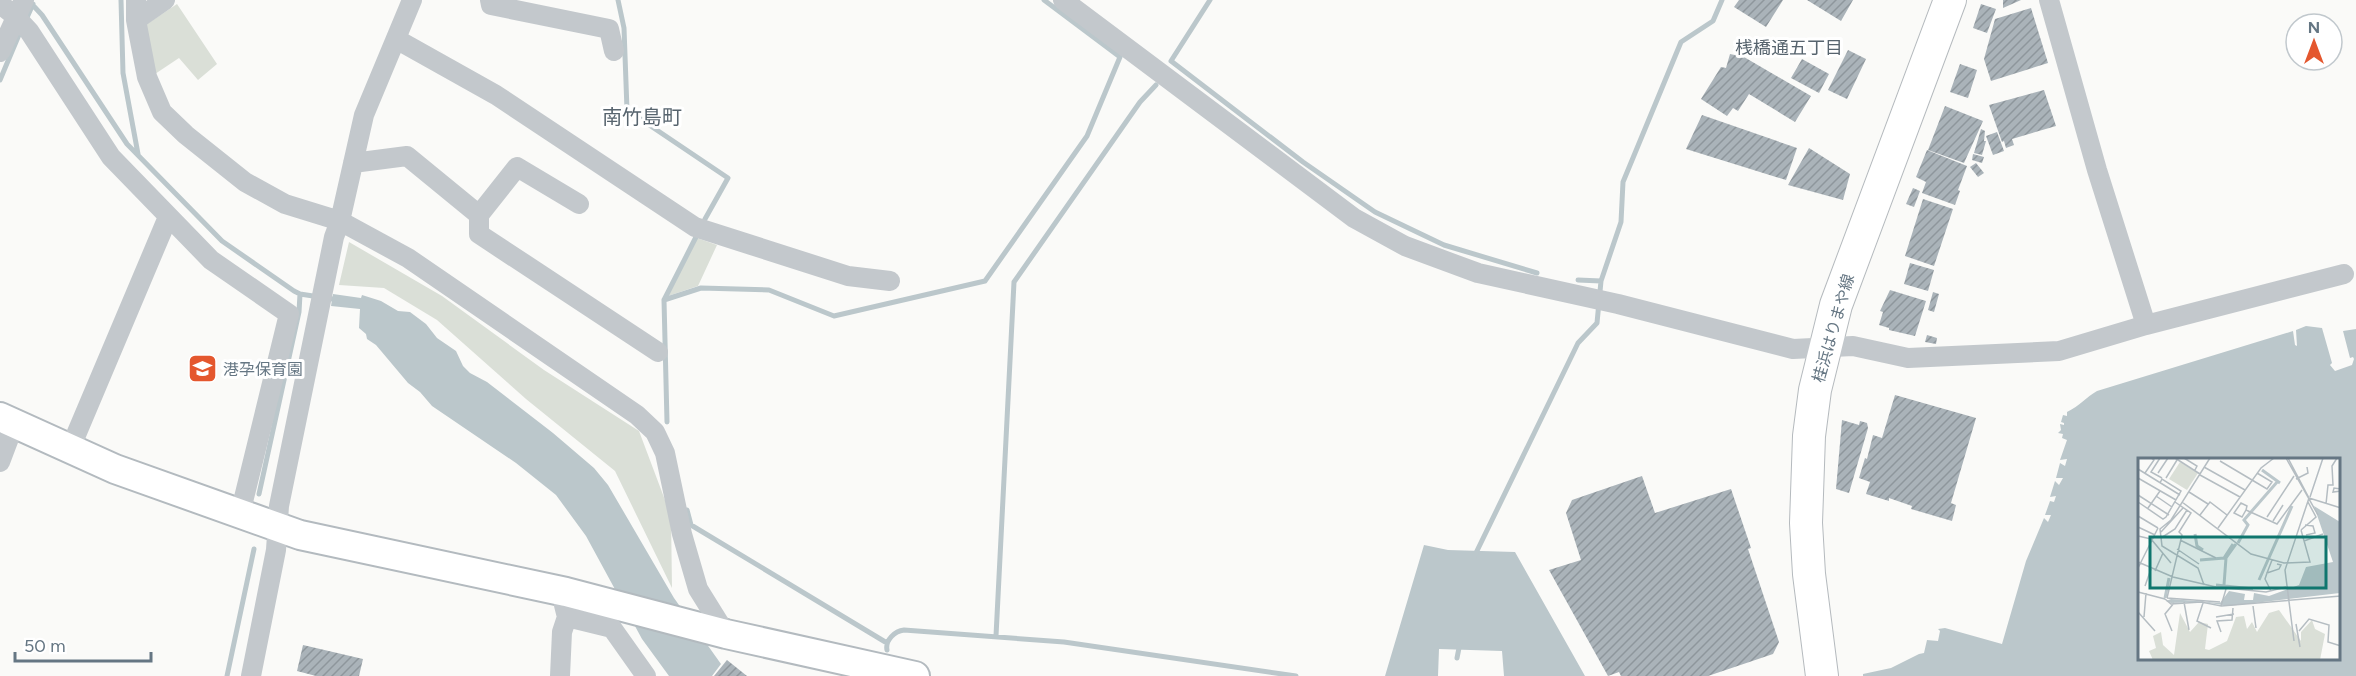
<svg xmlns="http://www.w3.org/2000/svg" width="2356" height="676" font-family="Figtree,'Noto Sans JP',sans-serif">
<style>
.green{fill:#dadfd7}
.water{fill:#bbc7cb;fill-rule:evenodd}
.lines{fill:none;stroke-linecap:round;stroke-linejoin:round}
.stream{stroke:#bbc7cb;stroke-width:5}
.building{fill:url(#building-hatch)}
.secondary-casing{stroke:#b3babf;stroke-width:32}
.primary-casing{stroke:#b5babe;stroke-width:34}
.street{stroke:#c3c8cc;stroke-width:20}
.secondary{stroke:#fff;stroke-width:28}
.primary{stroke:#fff;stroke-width:32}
.labels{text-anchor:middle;stroke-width:6;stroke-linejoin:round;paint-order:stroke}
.street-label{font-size:16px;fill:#657683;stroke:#fff}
.poi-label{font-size:16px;fill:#657683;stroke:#fff;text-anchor:start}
.neighbourhood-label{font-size:18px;fill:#57646e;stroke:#fff}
.quarter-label{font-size:20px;fill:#57646e;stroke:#fff}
.inset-river{fill:none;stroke:#bbc7cb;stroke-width:3}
.inset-road{fill:none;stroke:#b5bdc2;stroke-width:1.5}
.view{fill:#0f766e;fill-opacity:0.15;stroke:#0f766e;stroke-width:3}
.inset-edge{fill:none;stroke:#657683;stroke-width:3}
</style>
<defs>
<pattern id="building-hatch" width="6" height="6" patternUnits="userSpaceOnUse" patternTransform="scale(1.5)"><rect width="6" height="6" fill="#aab3b9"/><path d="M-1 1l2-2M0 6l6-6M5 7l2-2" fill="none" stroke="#8e969c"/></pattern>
</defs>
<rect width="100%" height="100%" fill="#fafaf8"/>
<path class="green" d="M177,4l40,60 -19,16 -19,-22 -24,16 -11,-48z
M697,238l20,7 -19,41 -30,10z
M349,242l93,54 102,74 95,61 32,85 1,72 -57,-117 -89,-72 -89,-79 -53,-32 -45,-3z"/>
<path class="water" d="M333,294l28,4 1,-3 19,6 17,10 12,1 16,12 11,14 19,13 7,15 7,7 17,9 66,51 41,35 14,17 66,113 47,66 -9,12h-43l-27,-37 -56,-103 -30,-41 -40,-32 -84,-57 -12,-14 -12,-9 -32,-38 -9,-6 -1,-5 -7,-6 1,-19 -29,-3z
M2306,326l16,2 10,35 -2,2 5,6 17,-6 2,-6 -1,-2 -3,1 -7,-27 13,-2v347h-493v-2l28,-6 28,-14 5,-1 3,-13 11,1 2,-10 -2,-2 7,-1 57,16 24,-83 18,-43 4,4 3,-7h-6l5,-14 4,1 2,-6 -6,1 5,-16 4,4 4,-7h-7l4,-15 5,3 2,-7 -7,1 7,-20 -5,-2 1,-4 -5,-1 3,-3 -1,-6 4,1v-2l-3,-1 2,-7 4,1v-4c13,-6 19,-15 30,-21l196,-60 2,14 2,1 -1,-16zM2140,460h200v200h-200z
M1424,545l24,5 67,2 70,124h-81l-2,-25 -63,-2 -1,27h-53z"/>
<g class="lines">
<path class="stream" d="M121,0l2,73 15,81
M618,0l6,28 3,82 101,68 -23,41
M1210,0l-39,61 132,101 72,50 69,33 93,28
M29,1l13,14 85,129 95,97 72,50 6,3 39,6
M25,22l8,-18
M0,80l21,-50
M1578,280l23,1
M664,300l37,-12 68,2 65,26 151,-35 102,-145 33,-79 -76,-57
M667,422l-3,-122 32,-63
M259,494l40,-182 1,-18
M687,510l4,15 196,118
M1474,557l104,-214 19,-20 4,-42 20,-59 2,-40 58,-140 32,-21 9,-21
M996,636l18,-354 126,-180 16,-17
M887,650c-2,-10 8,-19 17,-20l160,12 232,34
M1457,658l3,-15
M227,676l27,-127"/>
</g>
<path class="building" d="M1739,0h44l-17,27 -32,-20z
M1807,0h46l-12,21z
M2003,0h18l-18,8z
M1981,4l15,5 -9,24 -14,-5z
M2031,8l17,55 -57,18 -7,-22 11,-40z
M1848,50l18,9 -19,40 -19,-9z
M1730,54l14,3 67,39 -16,26 -46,-28 -11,17 -5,-3 -6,8 -26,-17 20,-32 5,1z
M1802,59l27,15 -10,19 -28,-15z
M1960,64l17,6 -9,28 -18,-6z
M2044,90l12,36 -44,13 2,6 -8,3 -2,-7 -2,1 -13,-37z
M1945,106l38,15 -19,42 -36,-13z
M1702,115l95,33 -11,32 -100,-31z
M1981,129l4,2 -1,10h2l-4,14 -8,-2z
M1997,132l7,19 -11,4 -7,-19z
M1809,148l41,26 -7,26 -55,-15z
M1927,150l40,16 -9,24 2,1 -5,14 -33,-12 4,-11 -10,-5z
M1973,154l11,3 -2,6 -10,-3z
M1976,163l8,10 -6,4 -8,-10z
M1913,188l7,3 -6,16 -8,-3z
M1923,199l30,10 -19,57 -29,-10z
M1910,263l24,7 -6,21 -24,-7z
M1890,290l36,11 -11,35 -26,-6v-2l-10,-3 4,-13 -3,-1z
M1933,292l6,2 -5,18 -6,-2z
M1927,335l10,3 -1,6 -11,-2z
M1895,395l81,23 -25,85 5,2 -4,16 -41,-12 1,-3 -23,-8v3l-23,-7 4,-12 -11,-4 6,-20 2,1 6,-24 9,3z
M1842,420l17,5 1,-4 7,2 1,5 -19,65 -13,-4z
M1642,476l13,37 76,-24 20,59 -3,1 31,93 -6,12 -65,22h-87l-2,-4 -11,4 -59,-106 32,-10 -15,-47 6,-13z
M303,645l60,14 -4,17h-43l-19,-5z
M727,660l20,16h-33z"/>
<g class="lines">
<defs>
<path id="secondary" d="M0,417l115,52 185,66 266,57 160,42 189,42"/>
<path id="primary" d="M1822,676l-13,-102 -3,-51 3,-87 6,-46 21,-85 114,-305"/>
</defs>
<use href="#secondary" class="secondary-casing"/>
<use href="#primary" class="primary-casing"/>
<path class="street" d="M136,0v20l11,57 15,35 24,23 59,47 40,22 55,17 68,37 229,157 18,17 10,21 17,81 16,55 28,45
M490,0l1,5 118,24 5,22
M1063,0l291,218 51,28 73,27 140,31 175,45 60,-3 55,12 151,-7 87,-26 -49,-155 -48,-170
M0,4l15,12 14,15 82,126 100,103 78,54 -49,200
M136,20l29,-20
M396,39l100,56 199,132 153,49 42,5
M0,52l24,-52
M353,163l54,-7 72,59v19l179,118
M479,215l38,-48 62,37
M2146,325l198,-51
M70,449l98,-232
M0,462l14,-37
M567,617l45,11 34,48
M251,676l25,-126 3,-44 55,-269 6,-16 24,-106 48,-115
M560,676l2,-44 5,-15 -3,-12"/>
<use href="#secondary" class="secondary"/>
<use href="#primary" class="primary"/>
</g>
<defs>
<symbol id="school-square" viewBox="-11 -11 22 22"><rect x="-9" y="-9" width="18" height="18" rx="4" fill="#e4572e" stroke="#fff"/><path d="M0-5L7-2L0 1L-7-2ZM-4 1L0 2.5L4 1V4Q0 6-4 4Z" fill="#fff"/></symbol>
</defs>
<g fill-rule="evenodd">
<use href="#school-square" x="186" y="352" width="33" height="33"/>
</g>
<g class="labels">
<g class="street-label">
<text transform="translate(1833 328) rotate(-74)" y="6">桂浜はりまや線</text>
</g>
<g class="poi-label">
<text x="223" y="375">港孕保育園</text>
</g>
<g class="neighbourhood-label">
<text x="1789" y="54">桟橋通五丁目</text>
</g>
<g class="quarter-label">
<text x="642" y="124">南竹島町</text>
</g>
</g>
<g transform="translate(2138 458)">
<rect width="202" height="202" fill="#fafaf8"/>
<path d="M42,4l18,11 -11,17 -18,-11z" fill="#dadfd7"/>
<path d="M141,152l22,31v-9l11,-12 3,9 10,5 -5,26h-167l-4,-9 7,-3 -3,-12 8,-4 2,13 11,10 6,-42 10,19 9,-10 9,2 -3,25 4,1 18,-9 9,-24 8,-1 3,13 5,-7 5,10 12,-19z" fill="#dadfd7"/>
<path d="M176,48l26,16v71l-111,13 -26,-4 -32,1 -5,-2 5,-2 49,4 9,-12 16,3 -1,6h9l1,-7 15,3 30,-11 7,-18 27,-5z" fill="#bbc7cb"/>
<path class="inset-river" d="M124,12l18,13M57,76l2,12 6,4M100,85l10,-18 -4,-5 34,-39M62,102l24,-2 9,-14M121,122l33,-74M78,127l37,4M86,127l2,-27 10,-14M27,140l4,-20"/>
<path class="inset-road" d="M22,0l-9,14 11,6M37,0l25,16M46,0l13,8 -2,4M148,0l32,57M150,0l21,40 -24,72 9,71M82,3l32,19M66,9l41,23M0,11l42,26M7,15l9,-13 -3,-2M20,15l10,-15M62,17l40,22M0,20l38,22M28,20l11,-18M158,21l12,-6 -1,-6M114,22l15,9 5,-7 -15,-9M203,31l-7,-1 -1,4 8,-1M51,34l19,12M0,37l31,20M18,38l16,11M172,39l13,-39M171,40l32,10M0,44l25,17 3,-2 15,-26 -19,-12 -2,4M44,44l69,52 33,9 26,-1 -9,-32M188,46l2,-19h5l-1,-19 5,-8M10,50l12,-17M108,52l1,-4 -6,-3 -7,10 8,4 4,-7 31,14 25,-34M62,57l10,-13 17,13M0,58l20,12M129,59l27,-41M135,63l10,-16M167,67l8,1 2,7 -9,2M0,69l17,8M80,70l43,-60 13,-10M163,72l15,-13 -8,-15M23,74l22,-24M0,78l13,3 20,24M23,80l14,-9 12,-19M42,82l36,18M166,83l19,-7M39,91l22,15M134,102l-5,13 12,-4 2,-4 -4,-1M0,104l35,15 43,10 50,5 20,-5M0,110l20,-40M17,113l8,-18M129,115l-2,6 6,12M66,127l-6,-17 -36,-22 -2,-17 11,-9 39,-62M7,128l6,-17M0,134l27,7M29,140l15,-63 -3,-3 12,-19 -16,-11M29,140l53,4M27,141l6,5 30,-2 20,4 5,-17M46,144l5,28M65,145l-6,18 14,7M83,148l120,-10M115,148l3,22M0,154l17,19M6,159l2,-24M78,159l18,-3M158,166l4,23M34,173l-7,-17 9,-11M161,173l10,-12 20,6 -1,17 13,4M83,174l-4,-11 15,-1 1,-12"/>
<path class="view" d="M12,79h176v51h-176z"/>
<rect width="202" height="202" class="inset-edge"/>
</g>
<g transform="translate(2314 42)"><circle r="28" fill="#ffffff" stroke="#c1c8cd" stroke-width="1.5"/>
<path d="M0-4.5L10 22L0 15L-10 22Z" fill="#e4572e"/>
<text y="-9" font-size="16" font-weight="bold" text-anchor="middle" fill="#657683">N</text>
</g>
<path d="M15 652v9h136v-9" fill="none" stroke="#657683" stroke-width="3"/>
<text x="24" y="652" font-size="18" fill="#657683" stroke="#ffffff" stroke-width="4.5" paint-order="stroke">50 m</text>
</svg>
